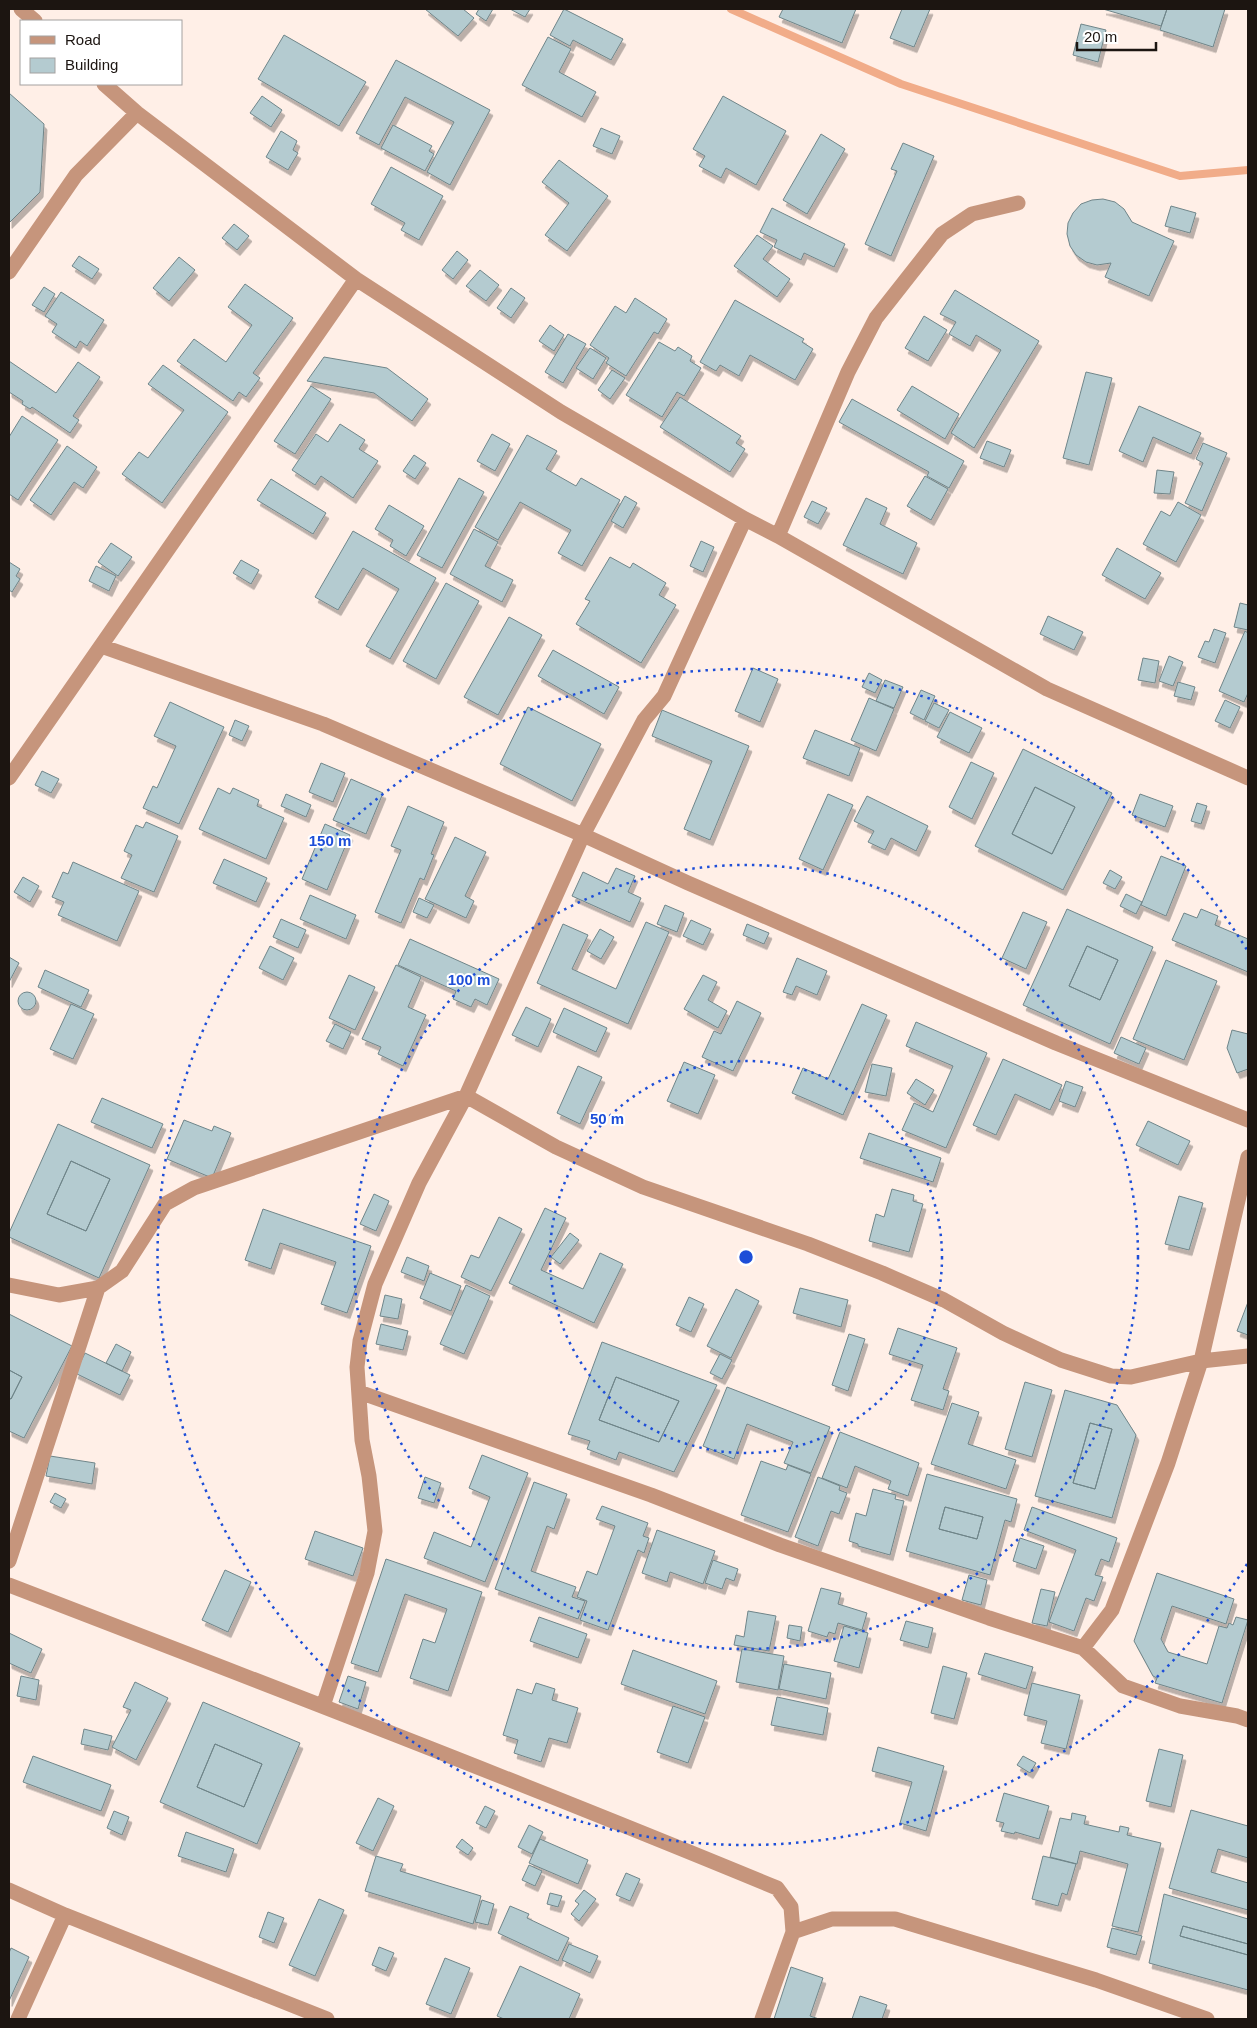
<svg xmlns="http://www.w3.org/2000/svg" width="1257" height="2028" font-family="Helvetica,sans-serif">
<style>
.lines{fill:none;stroke-linecap:round;stroke-linejoin:round}
.stream{stroke:#f1ac89;stroke-width:8}
.building{fill:#b4cbd0;stroke:#6f8589;fill-rule:evenodd;filter:url(#shadow)}
.street{stroke:#c6957c;stroke-width:15}
.ring{fill:none;stroke:#1d4ed8;stroke-width:2.5;stroke-dasharray:2.5 5}
.centre{fill:#1d4ed8;stroke:#fff;stroke-width:2.5}
.ring-label{font-size:15px;text-anchor:middle;font-weight:bold;fill:#1d4ed8;stroke:#fff;stroke-width:4;stroke-linejoin:round;paint-order:stroke}
</style>
<defs>
<filter id="shadow"><feDropShadow dx="3" dy="5.5" stdDeviation="0" flood-color="#0004"/></filter>
</defs>
<rect width="100%" height="100%" fill="#ffefe7"/>
<g class="lines">
<path class="stream" d="M731,9l170,75 279,92 68,-6"/>
</g>
<path class="building" d="M425,9h38l11,9 -16,18z
M479,9h14l-7,12 -10,-7z
M510,9h20l-5,8z
M564,9l59,30 -12,21 -38,-20 -3,6 -20,-11z
M783,9h73l-14,34 -63,-26z
M902,9h28l-16,38 -24,-9z
M1103,9h64l-6,17z
M1167,9h58l-12,38 -53,-17z
M1081,24l25,6 -8,32 -25,-7z
M284,35l82,47 -27,44 -81,-47z
M548,37l23,12 -12,23 37,20 -14,25 -60,-32z
M396,60l94,50 -40,75 -23,-13 27,-50 -49,-25 -26,48 -23,-12z
M9,93l35,31 -4,68 -31,31z
M262,96l20,14 -11,17 -21,-14z
M723,96l63,35 -30,54 -30,-17 -5,10 -22,-12 6,-10 -12,-7z
M393,125l39,21 -3,5 5,3 -9,17 -44,-23z
M601,128l19,8 -8,18 -19,-8z
M281,131l16,10 -4,9 5,3 -10,17 -22,-13z
M821,134l24,15 -38,65 -24,-14z
M903,143l31,13 -43,100 -26,-12 32,-73 -6,-2z
M559,160l49,36 -41,55 -22,-16 24,-32 -27,-21z
M391,167l52,29 -24,44 -18,-10 4,-7 -34,-19z
M1103,199l12,3 9,7 8,13 42,19 -25,55 -44,-19 6,-14 -14,2 -11,-3 -10,-7 -6,-9 -3,-12 1,-11 5,-10 8,-9 11,-4z
M1171,206l25,7 -6,20 -25,-7z
M772,208l73,36 -11,23 -30,-14 -3,7 -27,-13 3,-7 -17,-8z
M234,224l15,12 -12,14 -15,-12z
M757,235l16,11 -10,13 27,20 -13,18 -43,-31z
M457,251l11,9 -15,19 -11,-9z
M79,256l20,13 -7,10 -20,-13z
M179,257l16,13 -26,31 -16,-13z
M480,270l19,15 -13,16 -20,-15z
M245,284l48,34 -40,55 7,5 -14,19 -7,-5 -6,9 -56,-40 17,-22 32,23 26,-37 -24,-18z
M44,287l11,7 -11,18 -12,-7z
M511,288l14,10 -14,20 -14,-10z
M955,290l84,51 -65,107 -23,-15 50,-83 -25,-15 -6,11 -21,-12 7,-12 -16,-8z
M61,292l43,28 -17,26 -7,-5 -4,7 -24,-16 5,-8 -12,-8z
M635,298l32,21 -9,15 -4,-2 -28,44 -20,-13 3,-5 -19,-13 25,-39 11,7z
M735,300l69,39 -2,3 11,7 -18,31 -45,-25 -11,21 -19,-11 -4,6 -16,-9z
M924,316l23,14 -19,31 -23,-13z
M550,325l14,10 -10,16 -15,-10z
M568,334l18,10 -23,39 -18,-11z
M659,342l16,9 3,-4 14,9 -2,5 11,7 -17,28 -7,-4 -15,25 -36,-22z
M590,348l16,10 -13,21 -17,-11z
M324,357l63,11 41,31 -16,22 -38,-28 -67,-12z
M9,361l47,32 22,-31 22,15 -27,39 6,4 -9,13 -38,-26 -2,2 -8,-5 1,-3 -14,-9z
M163,365l65,47 -66,91 -40,-29 17,-22 9,6 36,-48 -36,-26z
M612,370l13,8 -15,21 -12,-9z
M1086,372l26,6 -23,87 -26,-7z
M311,386l20,13 -36,55 -21,-13z
M912,386l47,28 -14,25 -48,-29z
M680,397l61,39 -5,7 9,6 -15,23 -70,-45z
M852,399l112,62 -15,27 -22,-12 2,-4 -90,-50z
M1139,406l62,27 -10,21 -38,-17 -10,25 -24,-11z
M22,416l36,24 -40,60 -9,-6v-57z
M340,424l25,16 -6,9 19,12 -25,37 -32,-22 -6,9 -23,-15 24,-36 12,8z
M492,434l18,10 -15,27 -18,-10z
M527,435l30,16 -11,18 30,17 5,-8 39,22 -38,66 -24,-13 13,-23 -51,-28 -22,38 -23,-13z
M987,441l24,9 -7,17 -24,-9z
M1203,443l24,10 -25,58 -17,-8 18,-40 -7,-4z
M67,446l30,21 -14,21 -9,-6 -23,33 -21,-15z
M414,455l12,8 -11,16 -12,-8z
M1157,470l17,2 -4,22 -16,-1z
M925,476l23,13 -17,31 -24,-14z
M459,478l25,14 -42,76 -25,-13z
M271,479l55,34 -13,21 -56,-34z
M625,496l12,7 -14,25 -12,-7z
M866,498l21,10 -7,16 37,19 -14,31 -60,-29z
M812,501l15,7 -9,16 -14,-7z
M1178,502l23,13 -25,47 -33,-18 18,-33 9,5z
M389,505l35,21 -18,30 -16,-10 3,-6 -18,-11z
M474,529l24,13 -13,24 28,14 -11,22 -52,-28z
M353,531l83,47 -46,81 -24,-13 33,-57 -36,-21 -25,42 -23,-13z
M701,541l13,6 -11,25 -13,-6z
M111,543l21,14 -14,19 -20,-14z
M1117,548l44,25 -16,26 -43,-24z
M610,557l20,11 3,-5 33,20 -7,12 17,10 -35,58 -65,-39 14,-23 -5,-2z
M241,560l18,10 -8,14 -18,-11z
M9,562l11,7 -4,7 4,3 -8,13 -3,-2z
M96,566l20,10 -7,15 -20,-10z
M446,583l33,18 -43,78 -33,-18z
M1240,603l8,2v25l-14,-3z
M1048,616l35,16 -9,18 -34,-16z
M509,617l33,18 -44,80 -34,-18z
M1214,629l12,4 -11,30 -17,-6 7,-16 4,1z
M1245,631l3,2v60l-4,9 -25,-11z
M553,650l66,37 -15,27 -66,-38z
M1169,656l14,6 -10,24 -14,-5z
M1143,658l16,3 -4,22 -17,-3z
M753,668l25,11 -18,43 -25,-11z
M869,673l13,7 -7,13 -13,-6z
M885,680l18,7 -9,21 -18,-7z
M1178,682l17,5 -4,13 -17,-4z
M921,690l14,6 -11,24 -14,-7z
M869,698l25,11 -18,42 -25,-11z
M1225,700l15,7 -10,21 -15,-7z
M170,702l54,25 -45,97 -36,-16 10,-22 4,2 19,-42 -22,-10z
M934,703l15,7 -10,18 -14,-7z
M528,707l73,37 -29,57 -72,-37z
M662,710l87,36 -39,94 -26,-11 28,-68 -60,-25z
M950,712l32,16 -13,25 -32,-16z
M235,720l14,6 -7,15 -13,-6z
M815,730l45,18 -11,28 -46,-18z
M1023,749l89,44 -49,97 -88,-44zM1035,787l40,20 -23,47 -40,-20z
M971,762l23,11 -22,46 -23,-12z
M321,763l24,10 -12,29 -24,-10z
M42,771l17,8 -8,14 -16,-8z
M351,779l32,14 -17,41 -33,-14z
M1035,787l40,20 -23,47 -40,-20z
M218,788l12,6 3,-6 26,12 -2,6 27,12 -18,41 -67,-30z
M286,794l25,11 -5,12 -25,-11z
M828,794l25,11 -30,65 -24,-11z
M1140,794l33,12 -8,21 -33,-12z
M867,796l61,30 -12,25 -25,-13 -6,12 -17,-8 6,-11 -20,-10z
M1197,803l10,3 -6,18 -10,-3z
M408,806l36,16 -13,32 3,1 -10,25 -4,-2 -19,45 -26,-11 26,-62 -10,-4z
M146,822l32,14 -24,56 -33,-14 11,-23 -8,-4 12,-26 7,3z
M325,824l25,11 -23,55 -25,-11z
M455,837l31,15 -21,44 9,5 -8,17 -41,-19z
M1161,856l25,10 -20,50 -25,-11z
M224,859l43,19 -11,24 -43,-19z
M73,862l66,29 -22,50 -59,-26 6,-13 -12,-5 11,-25 5,2z
M616,868l19,8 -7,16 13,6 -11,24 -58,-26 11,-24 25,12z
M1110,870l12,7 -7,12 -12,-6z
M23,877l16,9 -9,16 -16,-10z
M1126,894l16,8 -6,12 -16,-8z
M310,895l46,20 -10,24 -46,-20z
M419,898l15,7 -7,13 -14,-6z
M665,905l19,8 -7,19 -20,-8z
M1067,909l86,38 -43,97 -87,-39zM1087,946l31,14 -18,40 -31,-14z
M1201,909l17,7 -3,9 33,14v33l-76,-32 12,-27 13,5z
M1023,912l24,10 -21,47 -24,-11z
M281,919l25,11 -8,18 -25,-11z
M691,920l20,9 -8,16 -20,-9z
M646,922l23,10 -41,92 -91,-41 26,-59 25,11 -16,34 44,20z
M747,924l22,9 -5,11 -21,-9z
M600,929l14,8 -13,22 -14,-8z
M410,939l89,40 -12,26 -12,-6 -4,8 -18,-8 3,-8 -58,-26z
M270,946l24,12 -11,22 -24,-12z
M1087,946l31,14 -18,40 -31,-14z
M9,957l10,6 -10,19z
M797,958l30,13 -10,24 -21,-9 -4,9 -9,-3z
M1166,960l51,21 -33,79 -51,-21z
M396,965l25,12 -13,30 18,8 -23,51 -25,-12 3,-7 -19,-8z
M45,970l44,20 -8,17 -43,-20z
M349,975l26,12 -20,43 -26,-12z
M703,975l14,7 -9,18 19,11 -9,17 -34,-19z
M18 1001a9 9 0 1 1 18 0a9 9 0 1 1-18 0Z
M737,1001l24,12 -28,58 -31,-14 12,-26 7,3z
M71,1004l23,10 -21,45 -23,-10z
M862,1004l25,11 -44,100 -51,-22 11,-25 25,11z
M526,1007l25,12 -13,28 -26,-12z
M564,1008l43,20 -11,24 -43,-20z
M916,1022l71,31 -41,95 -44,-18 12,-27 19,9 20,-46 -47,-20z
M335,1024l16,8 -8,17 -17,-8z
M1232,1030l16,4v35l-11,4 -10,-25z
M1121,1037l25,11 -7,16 -25,-11z
M1003,1059l59,26 -12,25 -35,-16 -19,41 -23,-10z
M684,1062l31,13 -17,39 -31,-13z
M872,1064l20,4 -6,28 -21,-4z
M578,1066l24,11 -22,47 -23,-11z
M916,1079l18,11 -9,15 -18,-12z
M1066,1081l17,6 -8,20 -16,-6z
M102,1098l61,26 -11,24 -61,-26z
M184,1120l28,11 2,-5 17,7 -19,45 -45,-19z
M1148,1121l42,20 -12,24 -42,-20z
M58,1124l92,41 -51,113 -90,-41v-4zM71,1161l39,18 -24,52 -39,-17z
M869,1133l72,25 -8,24 -73,-24z
M71,1161l39,18 -24,52 -39,-17z
M892,1189l22,6 -1,6 10,3 -14,48 -40,-11 7,-27 8,3z
M374,1194l15,7 -13,30 -16,-7z
M1179,1196l24,7 -14,47 -24,-6z
M545,1208l21,10 -25,52 42,19 17,-36 23,11 -29,59 -85,-40z
M263,1209l108,37 -24,67 -26,-9 15,-42 -56,-19 -9,26 -26,-9z
M499,1217l23,12 -31,62 -30,-14 10,-22 8,3z
M570,1233l9,7 -19,24 -9,-7z
M407,1257l22,9 -5,15 -23,-9z
M430,1273l31,13 -10,25 -31,-13z
M466,1285l24,11 -26,58 -24,-10z
M800,1288l48,12 -7,27 -48,-14z
M736,1289l23,12 -28,57 -24,-12z
M385,1295l17,4 -4,20 -18,-3z
M689,1297l15,7 -13,28 -15,-7z
M1248,1302v33l-11,-4z
M9,1314l63,32 -48,92 -15,-7v-33l2,1 11,-22 -13,-7z
M381,1324l27,7 -5,19 -27,-6z
M898,1328l59,20 -14,41 6,2 -6,19 -32,-10 12,-35 -34,-11z
M849,1334l16,5 -17,52 -16,-6z
M602,1342l115,43 -43,87 -55,-20 -3,8 -29,-11 3,-8 -22,-7zM616,1377l63,24 -20,41 -60,-22z
M116,1344l15,8 -9,19 -16,-8z
M85,1353l45,22 -10,20 -45,-22z
M720,1354l12,6 -10,19 -12,-6z
M9,1370l13,7 -11,22 -2,-1z
M616,1377l63,24 -20,41 -60,-22z
M1025,1382l27,8 -20,67 -27,-8z
M727,1387l103,40 -19,46 -27,-10 9,-21 -46,-18 -13,35 -31,-13z
M1065,1390l52,15 19,30 -24,83 -77,-22zM1090,1423l22,6 -17,60 -22,-6z
M952,1403l27,9 -11,32 48,16 -10,29 -75,-25z
M1090,1423l22,6 -17,60 -22,-6z
M840,1432l79,31 -11,33 -20,-7 3,-8 -36,-15 -8,22 -25,-10z
M482,1455l46,18 -43,109 -61,-24 10,-26 37,15 19,-50 -21,-9z
M50,1456l45,7 -3,21 -46,-8z
M761,1461l25,9 2,-5 23,9 -23,58 -47,-17z
M927,1474l90,25 -6,23 -6,-2 -15,55 -84,-24zM945,1507l38,10 -6,22 -38,-10z
M425,1477l16,6 -7,20 -16,-5z
M818,1477l22,9 -1,4 8,3 -8,21 -8,-3 -13,35 -23,-9z
M534,1482l33,12 -13,35 -7,-3 -16,45 45,16 -4,10 13,4 -7,18 -83,-30z
M873,1489l23,6 -1,4 9,2 -14,54 -32,-9v-2l-9,-3 7,-28 10,3z
M55,1493l11,6 -5,9 -11,-6z
M602,1506l46,17 -5,13 6,2 -5,15 -6,-3 -30,80 -28,-10 7,-19 -10,-4 10,-26 10,4 18,-49 -19,-7z
M945,1507l38,10 -6,22 -38,-10z
M1032,1507l85,31 -8,24 -8,-3 -6,16 8,2 -9,24 -8,-3 -12,33 -25,-9 27,-72 -52,-20z
M657,1530l58,21 -12,33 -33,-12 -3,10 -25,-9z
M315,1531l48,17 -10,28 -48,-17z
M1020,1538l24,8 -8,23 -23,-8z
M386,1559l96,33 -34,99 -38,-13 13,-39 12,4 12,-34 -42,-15 -27,78 -27,-9z
M713,1560l25,9 -4,12 -8,-3 -4,11 -17,-6z
M225,1570l26,12 -23,50 -26,-12z
M1157,1573l77,26 -8,25 -54,-18 -11,33 7,13 39,12 12,-38 8,2 2,-5 4,2 3,-8 12,3 -26,83 -67,-20 2,-5 -4,-2 -19,-35z
M969,1575l18,5 -6,25 -19,-5z
M821,1588l20,5 -3,11 29,9 -5,17 -24,-7 -3,11 -6,-2 -2,5 -19,-6z
M1041,1589l14,3 -8,34 -15,-3z
M748,1611l28,5 -7,35 -35,-6 2,-10 8,2z
M539,1617l48,17 -9,24 -48,-17z
M906,1621l27,7 -5,20 -28,-8z
M789,1625l13,2 -2,14 -13,-3z
M844,1626l24,7 -9,35 -25,-7z
M9,1633l33,16 -11,24 -22,-10z
M742,1649l42,7 -6,34 -42,-8z
M633,1650l84,31 -12,33 -84,-30z
M985,1653l48,14 -7,22 -48,-15z
M784,1664l47,9 -5,26 -47,-10z
M943,1666l24,7 -13,46 -23,-6z
M21,1676l18,4 -3,20 -19,-4z
M348,1676l18,6 -8,27 -19,-7z
M135,1682l33,16 -32,62 -24,-13 19,-37 -8,-3z
M536,1683l19,6 -3,11 26,8 -11,35 -18,-5 -8,24 -27,-9 4,-13 -15,-5 14,-46 15,5z
M1032,1683l48,12 -14,54 -25,-6 6,-22 -23,-6z
M777,1697l51,11 -5,27 -52,-10z
M203,1702l97,41 -43,101 -97,-42zM215,1744l47,20 -18,43 -47,-20z
M673,1706l32,11 -17,46 -31,-11z
M84,1729l28,7 -4,14 -27,-6z
M215,1744l47,20 -18,43 -47,-20z
M878,1747l66,19 -18,65 -26,-8 12,-41 -40,-11z
M1159,1749l24,6 -12,52 -25,-6z
M33,1756l78,29 -10,26 -78,-29z
M1023,1756l13,7 -6,10 -13,-8z
M1004,1793l45,13 -10,33 -24,-7 -1,2 -13,-3 3,-8 -8,-2z
M378,1798l16,8 -21,45 -17,-8z
M485,1806l10,5 -9,17 -10,-5z
M1191,1810l57,16v32l-30,-9 -7,23 37,11v27l-79,-22z
M114,1811l15,6 -7,18 -15,-7z
M1072,1813l14,3 -2,8 35,8 1,-6 9,2 -2,7 34,8 -23,89 -26,-6 16,-62 -48,-13 -3,13 -27,-7 10,-39 11,2z
M529,1825l14,7 -11,22 -14,-7z
M186,1832l48,17 -8,23 -48,-16z
M462,1839l11,9 -5,7 -12,-8z
M540,1839l48,21 -10,24 -49,-21z
M376,1856l27,8 -3,7 81,25 -8,28 -108,-33z
M1043,1856l33,8 -9,31 -5,-2 -4,13 -26,-7z
M529,1865l13,6 -7,15 -13,-6z
M626,1873l14,6 -10,22 -14,-6z
M584,1890l12,9 -17,22 -8,-7 8,-10 -4,-3z
M550,1893l12,3 -4,11 -11,-3z
M1164,1894l84,25v25l-65,-18 -3,10 68,19v35l-99,-27z
M319,1899l25,11 -29,66 -26,-11z
M482,1900l12,4 -6,21 -13,-3z
M510,1906l19,8 -2,4 42,20 -11,23 -60,-28z
M268,1912l16,6 -10,25 -15,-6z
M1183,1926l65,18v11l-68,-19z
M1112,1928l30,8 -6,19 -29,-8z
M569,1944l29,12 -8,17 -28,-13z
M379,1947l15,6 -8,18 -14,-6z
M11,1948l18,9 -20,44v-48z
M445,1958l25,10 -19,46 -25,-10z
M520,1966l60,28 -11,25h-65l-7,-3z
M791,1967l32,11 -13,38 9,3h-45z
M860,1996l27,9 -5,14h-30z"/>
<g class="lines">
<path class="street" d="M21,9l14,12
M104,84l33,29 219,166 205,133 184,107 33,17 269,153 201,89
M9,272l67,-97 61,-62
M778,536l70,-164 28,-54 66,-84 30,-20 46,-11
M101,646l222,78 260,111 105,48 368,160 192,77
M9,778l347,-499
M9,1285l50,10 39,-7 24,-17 43,-67 29,-16 272,-92 90,51 87,40 165,57 74,29 62,27 59,33 58,27 50,16 20,1 70,-16 47,-5
M359,1392l292,103 129,50 209,73 94,30 40,38 57,20 57,10 11,4
M9,1561l89,-273
M9,1585c257,99 514,198 768,303l14,19 2,25 -31,87
M1083,1648l29,-38 56,-147 33,-102 47,-204
M323,1706l44,-133 8,-42 -6,-55 -7,-36 -5,-73 3,-26 15,-57 44,-101 47,-87 117,-261 61,-115 20,-24 81,-177
M9,1890l56,25 262,104
M793,1932l39,-13h63l201,61 111,39
M18,2019l47,-104"/>
</g>
<g class="ring">
<circle cx="746" cy="1257" r="196"/>
<circle cx="746" cy="1257" r="392"/>
<path d="M1247 1564A588 588 0 1 1 1247 950"/>
</g>
<circle cx="746" cy="1257" r="8" class="centre"/>
<g class="ring-label">
<text x="330" y="846">150 m</text>
<text x="469" y="985">100 m</text>
<text x="607" y="1124">50 m</text>
</g>
<rect width="1257" height="2028" fill="none" stroke="#1c1511" stroke-width="20"/>
<rect x="20" y="20" width="162" height="65" fill="#ffffff" stroke="#a4a1a0"/>
<rect x="30" y="36" width="25" height="8" fill="#c6957c" stroke="#a4a1a0"/>
<text x="65" y="45" font-size="15" fill="#1c1511">Road</text>
<rect x="30" y="58" width="25" height="15" fill="#b4cbd0" stroke="#a4a1a0"/>
<text x="65" y="70" font-size="15" fill="#1c1511">Building</text>
<path d="M1077 42v8h79v-8" fill="none" stroke="#1c1511" stroke-width="2.5"/>
<text x="1084" y="42" font-size="15" fill="#1c1511" stroke="#ffffff" stroke-width="4" paint-order="stroke">20 m</text>
</svg>
